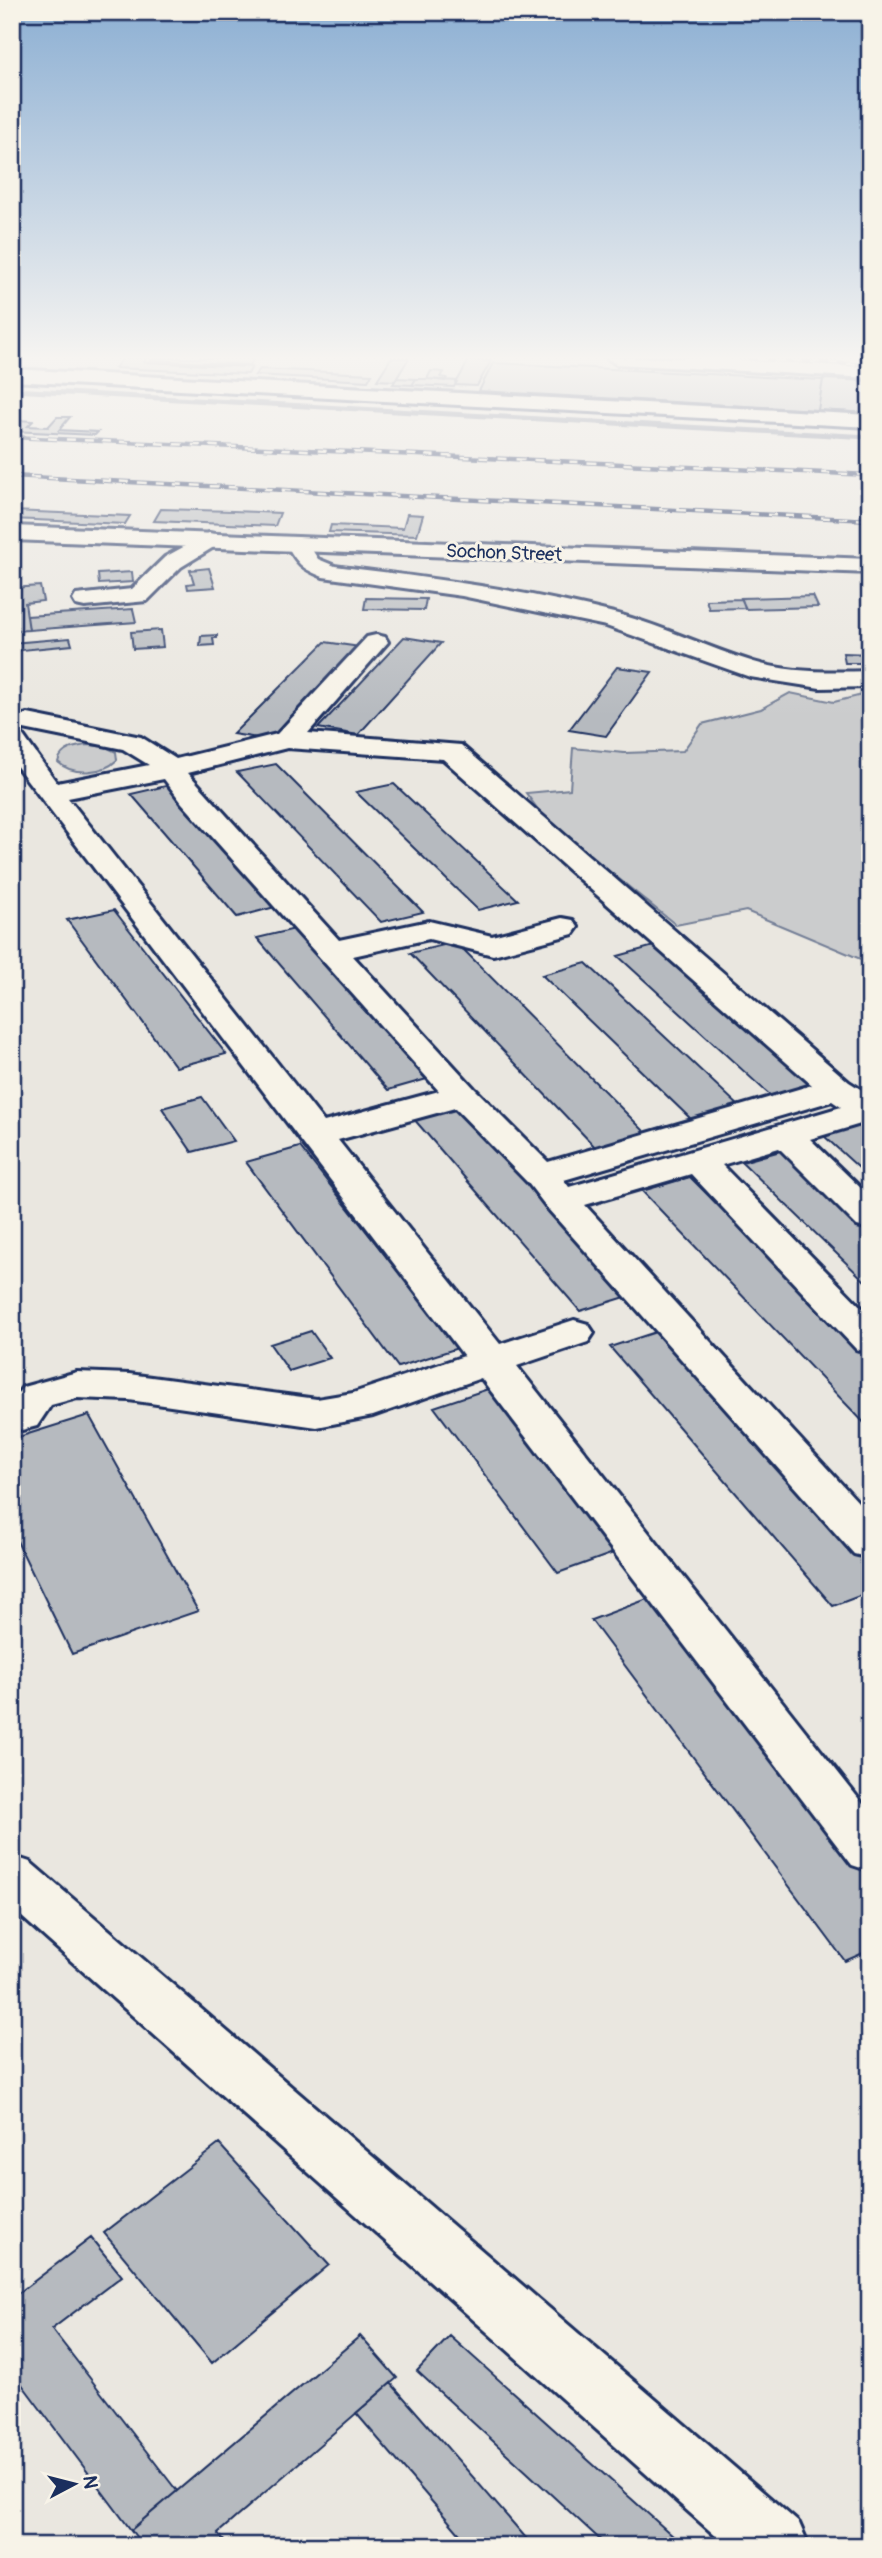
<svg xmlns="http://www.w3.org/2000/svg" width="882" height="2558" font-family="Pangolin,sans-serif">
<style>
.built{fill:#dadad6}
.green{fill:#cbcccd;stroke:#737e96;stroke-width:2}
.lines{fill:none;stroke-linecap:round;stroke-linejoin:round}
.stream{stroke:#6d7892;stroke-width:5}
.building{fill:#b6babf;stroke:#1b2f5e;stroke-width:2}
.minor-casing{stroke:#1b2f5e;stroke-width:6}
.major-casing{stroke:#1b2f5e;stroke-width:6}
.minor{fill:#f7f3e8;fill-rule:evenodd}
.major{fill:#f7f3e8;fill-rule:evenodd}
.rail-casing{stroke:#1b2f5e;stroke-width:4.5}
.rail{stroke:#f7f3e8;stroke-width:2.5;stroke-dasharray:9;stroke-linecap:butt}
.labels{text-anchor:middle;stroke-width:6;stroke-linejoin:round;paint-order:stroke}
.far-street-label{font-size:19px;fill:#1b2f5e;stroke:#f7f3e8}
</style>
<rect width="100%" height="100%" fill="#eae7e0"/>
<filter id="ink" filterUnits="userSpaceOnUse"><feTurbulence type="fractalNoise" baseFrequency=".0143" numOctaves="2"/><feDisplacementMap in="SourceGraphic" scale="14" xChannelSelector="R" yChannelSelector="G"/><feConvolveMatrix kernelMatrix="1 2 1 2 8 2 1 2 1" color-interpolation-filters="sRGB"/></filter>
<g filter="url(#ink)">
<path class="built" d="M14,358h856v58l-858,-50z"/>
<path class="green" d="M790,693l44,9 36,-9v270l-124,-52 -70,14 -131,-106 -19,-26 44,-4 3,-41 51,5 59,-2 19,-27 59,-15z
M89,745l17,2 10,5 1,8c-14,14 -45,16 -59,2 3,-14 19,-16 31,-17z"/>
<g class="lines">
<path class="stream" d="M12,390l858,47"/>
</g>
<path class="building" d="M123,358h24l-3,4 108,5 -4,7 -133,-6z
M153,358h101l-4,7 -99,-5z
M391,358h18l-14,23 -18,-1z
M469,360l22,1 -14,25 -22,-1z
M493,363l330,17 -5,30 -339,-19z
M260,369l112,5 -4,7 -113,-6z
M431,371l13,1 -3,5 6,1 -2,3 -18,-2z
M397,378l19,1 -4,6 -19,-1z
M416,379h11l30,2 -3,6 -42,-2z
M823,379l47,2v32l-52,-3z
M57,417h13l-11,13 39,2 -3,3 -83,-4 6,-11 15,1 -5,5 20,1z
M161,509l72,2 47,2 -5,13 -121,-5z
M12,511l118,5 -5,8 -113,-5z
M407,514l16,1 -6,20 -88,-3 2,-7 72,3z
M209,568l6,19 -27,2 -1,-5 7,-1 -4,-13z
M132,572l1,10 -34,2 -1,-10z
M40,586l3,15 -18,2 4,27 -17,1v-43z
M813,596l5,11 -72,2 -5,-11z
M366,598l60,1 -2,11 -60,-1z
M742,599l3,9 -36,1 -3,-9z
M133,609l3,13 -107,8 -2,-14z
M161,630l2,17 -30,2 -2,-17z
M217,635v3h-4l1,7 -14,1 1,-10z
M404,637l37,6 -83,92 -40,-7z
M70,638l2,7 -60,6v-8z
M325,642l35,5 -90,93 -37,-6z
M843,653l27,1v9h-25z
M617,667l35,5 -46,64 -37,-6z
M276,764l147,148 -42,10 -144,-150z
M394,784l124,116 -40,10 -122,-118z
M170,785l109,121 -42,11 -106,-123z
M114,910l112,144 -50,13 -109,-147z
M299,928l135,149 -46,13 -131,-152z
M456,942l192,193 -50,15 -188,-197z
M661,944l157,139 -46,14 -154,-141z
M586,963l154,144 -47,14 -151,-146z
M202,1097l32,44 -42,11 -30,-44z
M460,1105l172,190 -52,16 -167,-193z
M865,1124l5,4v50l-46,-42z
M300,1147l158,201 -60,19 -152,-205z
M784,1150l86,80v56l-128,-124z
M690,1177l180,181v71l-228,-238z
M662,1330l208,232v30l-37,14 -223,-259z
M311,1331l19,27 -41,13 -19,-27z
M491,1388l128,163 -61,22 -124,-166z
M89,1415l109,196 -126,43 -60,-123v-92z
M653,1597l217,276v77l-25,11 -254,-341z
M219,2144l110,121 -117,98 -108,-130z
M91,2238l31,38 -70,53 125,162 -46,39 -119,-159v-73z
M360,2336l37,42 -179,155 10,13h-85l-12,-16z
M450,2336l234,210h-77l-190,-175z
M391,2383l142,163h-63l-114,-133z"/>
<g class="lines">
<defs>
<path id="minor" d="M607,358h115l148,8v12l-254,-14z
M12,369l858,46v12l-858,-46z
M209,533l8,2 3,5 -3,5 -36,22 -34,34 -62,6 -9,-2 -3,-5 3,-5 56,-6 33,-32z
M297,537l8,2 13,20 17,7c95,12 191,24 283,48 47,13 90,34 136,48 37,11 77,10 116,9v16l-50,1 -70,-11 -144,-51 -144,-30 -139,-19c-22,-9 -25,-13 -37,-33l3,-5z
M376,635l9,2 3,5 -80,91 153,12 388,337 21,13v29l-6,-1 -54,16 60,58v32l-13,-3 -78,-78 -57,17 148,151v37l-14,-4 -165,-175 -106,31 285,310v43l-16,-4 -306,-345 -20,-26 -73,-75 -117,32 162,204 74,-24 14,4 6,9 -6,9 -71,24 353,447v58l-18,-6 -371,-487 -108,38 -56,11 -188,-27 -52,-2 -26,7 -14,21 -15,4 -10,-3v-27l11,-13 54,-15 52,2 188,25 36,-6 111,-37 -452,-596v-28l10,2 35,49 92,-18 -26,-16 -104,-21 -4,-6 4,-6 9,-2 113,23 35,22 101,-25 90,-97zM287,748l156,11 369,326 -264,77 -74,-74 -121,-132 76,-17 64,16 80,-21 5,-7 -5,-7 -11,-2 -70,18 -63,-15 -90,19 -151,-167zM164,779l18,24 257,288 -115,31 -256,-324zM832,1101l9,6 -272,80 -5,-7z
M12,1856l18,6 769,661 10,23h-82l-715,-638z"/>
<path id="major" d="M12,526l858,33v14l-858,-33z"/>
</defs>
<use href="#minor" class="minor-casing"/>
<use href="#major" class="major-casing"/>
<use href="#minor" class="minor"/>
<use href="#major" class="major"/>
<defs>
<path id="rail" d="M739,358l131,7
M12,437l858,38
M12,476l858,44"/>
</defs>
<use href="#rail" class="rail-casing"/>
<use href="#rail" class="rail"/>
</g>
</g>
<linearGradient id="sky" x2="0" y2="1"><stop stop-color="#8cafd3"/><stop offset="0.5" stop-color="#f6f4f1"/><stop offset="1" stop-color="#f6f4f1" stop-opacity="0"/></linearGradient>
<rect width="882" height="716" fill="url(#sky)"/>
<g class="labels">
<g class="far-street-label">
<text transform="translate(504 552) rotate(2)" y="7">Sochon Street</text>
</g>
</g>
<rect width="882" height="2558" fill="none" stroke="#f7f3e8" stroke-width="42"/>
<rect x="21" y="21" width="840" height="2516" fill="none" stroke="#1b2f5e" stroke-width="2.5" filter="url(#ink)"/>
<g transform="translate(74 2484) rotate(83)" stroke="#f7f3e8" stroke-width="5" paint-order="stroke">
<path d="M0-5L12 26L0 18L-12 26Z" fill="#1b2f5e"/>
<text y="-10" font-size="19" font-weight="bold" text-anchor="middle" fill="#1b2f5e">N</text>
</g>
</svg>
